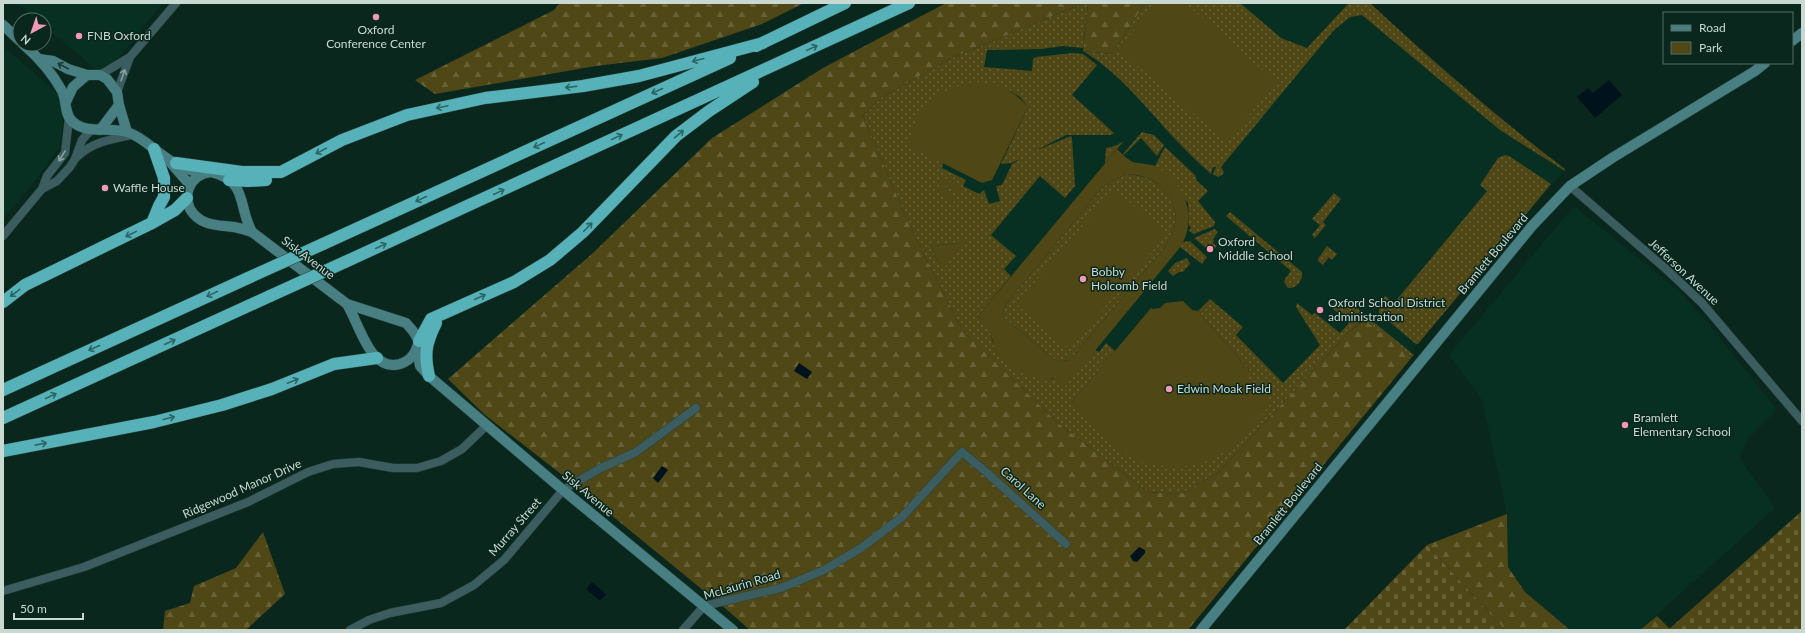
<svg xmlns="http://www.w3.org/2000/svg" width="1805" height="633" font-family="Lato,sans-serif">
<style>
.built{fill:#073023}
.grass{fill:url(#grass-dots);fill-rule:evenodd}
.forest{fill:url(#forest-firs)}
.cemetery{fill:url(#cemetery-stones)}
.park{fill:#4f4716;fill-rule:evenodd}
.water{fill:#00121c}
.lines{fill:none;stroke-linecap:round;stroke-linejoin:round}
.street-casing{stroke:#29433a;stroke-width:9}
.secondary-casing{stroke:#29433a;stroke-width:11}
.highway-casing{stroke:#29433a;stroke-width:13}
.street{stroke:#3b5d60;stroke-width:8}
.secondary{stroke:#477f83;stroke-width:10}
.highway{stroke:#56b2b8;stroke-width:12}
.highway-bridge-casing{stroke:#29433a;stroke-width:13;stroke-linecap:butt}
.highway-bridge{stroke:#56b2b8;stroke-width:12}
.oneway{stroke:#2c6663}
.oneway2{stroke:#193d36}
.oneway3{stroke:#89a19f}
.poi-dot{fill:#f09ab7;stroke:#0a271d;stroke-width:1.5}
.labels{text-anchor:middle;stroke-width:3;stroke-linejoin:round;paint-order:stroke}
.poi-label{font-size:12px;fill:#c9d9d2;stroke:#0a271d;text-anchor:start}
.street-label{font-size:12px;fill:#c9d9d2;stroke:#0a271d}
</style>
<defs>
<pattern id="grass-dots" width="8" height="8" patternUnits="userSpaceOnUse"><rect width="8" height="8" fill="#4f4716"/><path d="M2 2h.1M6 6h.1" fill="none" stroke="#676137" stroke-width="1.8" stroke-linecap="round"/></pattern>
<pattern id="forest-firs" width="22" height="20" patternUnits="userSpaceOnUse"><rect width="22" height="20" fill="#4f4716"/><path d="M5 1l3.5 6h-7zM16 11l3.5 6h-7z" fill="#676137"/></pattern>
<pattern id="cemetery-stones" width="16" height="16" patternUnits="userSpaceOnUse"><rect width="16" height="16" fill="#4f4716"/><path d="M2 7V4a2 2 0 0 1 4 0v3zM10 15v-3a2 2 0 0 1 4 0v3z" fill="#676137"/></pattern>
</defs>
<rect width="100%" height="100%" fill="#0a271d"/>
<path class="built" d="M17,3h146l-59,73 -60,-50v-6h-7z
M1084,3h286l40,37 112,96 43,33 -147,175 -18,20 -52,-31 -59,64 -231,26 -176,-326z
M3,46l62,54 -5,47 -36,48 -21,23z
M1574,206l104,84 26,28 73,92 -30,30 -7,19 35,49 -135,122h-70l-45,-38 -17,-25 -1,-53 -25,-114 -33,-45z"/>
<path class="grass" d="M1084,3h4l-5,45 -20,-2 -22,3 -54,1 -3,17 48,4 1,-12 3,-2 37,-4 10,1 14,11 -25,30 42,38 -4,2h-44l-31,16 36,-15 1,2 3,48 -10,12 -25,-22 -49,59 25,21 -12,13 7,7 -33,40 11,9 3,15 6,14 53,25 5,-1 10,7 29,-35 4,2 7,-9 9,8 -43,51 173,-27 5,-4 -52,-60 12,-12 33,28 -7,8 47,48 37,-38 -24,-38 1,-4 15,12 3,-2 25,20 9,-10 -18,-16 3,-4 8,5 6,-7 66,54 -2,2 -49,-37 -15,13 -129,139 -38,22 -33,-2 -90,-69 -96,-93 -54,-108 -45,-106 19,-19 72,-40zM1008,90l12,7 8,10 -27,57 10,-1 10,-4 -9,5 -10,21 -6,1 4,15 -11,3 -5,-14 -5,4 -16,-8 3,-6 -24,-12 1,-5 -33,-17zM958,243l2,4 -16,20 -7,-7 -6,-14z
M1145,3h95l41,35 26,10 42,-45h21c62,58 127,114 195,166v2l-65,-41 -138,-115 -12,2 -16,13 -113,137 3,5 -2,3 -4,2 -5,-3 3,-7h-3l-2,7c-12,-11 -24,-22 -35,-34 -30,-32 -55,-66 -93,-89l29,3z
M1142,132l12,3 10,10 -7,11 -16,-18 -17,17 -1,-1z
M1124,141l-19,22 1,-15 9,-2z
M1165,147l30,28 2,6 11,10 -10,10 17,21 -1,4 -20,8 -5,-3 2,-3 -2,-3 -1,-22 -33,-37z
M1505,155l4,1 42,28 -133,160h-2l-37,-31v-4l3,-3 -3,-2 6,-8 9,7 93,-112 -7,-6 18,-27z
M1127,174c22,2 38,9 46,31 2,5 4,13 2,18 -1,9 -6,16 -10,24l-90,107 -8,6 -9,2 -56,-46 3,-11 97,-117 13,-9z
M1334,193l7,6 -18,23 3,3 -11,13 -3,-3 8,-10 -8,-6z
M1230,212l72,60c1,9 -6,17 -14,16l-4,-6 1,-3 6,-8 -65,-55z
M1215,229l3,3 -5,7 1,2 -1,2 4,3 -6,6 -17,-14z
M1190,241l17,16 -5,7 -22,-17 3,-5z
M1327,246l10,8 -5,6 -3,-3 -6,8 -5,-4v-2z
M1187,258l3,6 -7,8h-4l-6,4 -5,-5 7,-8z"/>
<path class="forest" d="M560,3h244l-42,21 -100,34 -66,8 -161,28 -20,-14 139,-70z
M946,3h138l-130,54 -72,40 -19,19 45,106 54,108 96,93 90,69 33,2 38,-22 129,-139 16,-13 48,37 -224,273h-438l-24,-21 -165,-135 -76,-59 -37,-36 145,-126 119,-115 111,-70z
M1088,3h57l-33,51 -29,-3z
M1507,514l1,53 17,25 45,38h-65l-78,-85z
M263,532l22,62 -39,36h-83l2,-19 25,-8 4,-17 42,-18z
M1657,616l13,13 -2,1h-28z"/>
<path class="cemetery" d="M1802,511v119h-134z
M1427,545l78,85h-161z"/>
<path class="park" d="M1155,3h30l91,79 -49,60 -109,-93z
M972,82c23,0 41,7 56,25l-36,73 -10,3 -73,-37c8,-41 23,-53 63,-64z
M1117,149c4,4 9,9 14,12 5,3 17,2 24,5 31,16 45,55 23,84l-112,136 -10,-8c-21,3 -47,-6 -59,-25 -4,-7 -7,-26 -10,-29 -3,-3 -6,-6 -9,-8zM1127,174c22,1 38,10 46,31 2,5 4,13 2,19 -1,8 -6,15 -10,23l-90,107 -8,6 -9,2 -56,-46 3,-11 97,-117 13,-9z
M941,177l20,11 -2,5 -21,-11z
M937,186l20,11 -3,5 -20,-11z
M1114,189l53,45 -98,115 -53,-45z
M962,241l2,3 -4,3 -16,21 -7,-8 -6,-14 27,-3z
M1183,301l9,9 6,1 52,60 -5,5 25,29 -38,43 -34,17 -28,2 -30,-5 -22,-12 -18,-15 -28,-33 79,-94 2,1 7,-1 5,-5z"/>
<path class="water" d="M1609,80l13,15 -27,23 -18,-21 11,-9 5,5z
M799,363l13,9 -5,7 -13,-8z
M662,466l6,4 -10,13 -5,-5z
M1139,547l6,3v3l-8,9 -4,-1 -3,-5z
M592,582l14,12 -6,7 -14,-12z"/>
<g class="lines">
<defs>
<path id="street" d="M100,75l30,-18
M117,92l13,-35 46,-54
M77,157c15,-15 35,-18 55,-22
M1570,186l96,83 36,34 100,118
M42,189l15,-8 13,-14 5,-8 7,-19 9,-10
M3,236l39,-47 5,-13 18,-23 4,-35
M3,591l81,-24 164,-65 60,-30 25,-8 26,-2 34,6h24l24,-7 21,-12 24,-23
M350,630l19,-10 21,-7 51,-10 33,-18 30,-25 59,-70 36,-21 37,-17 60,-44
M683,630l21,-24 77,-18 43,-18 37,-22 41,-31 60,-65 23,19 81,73"/>
<path id="secondary" d="M3,25l17,16
M1792,41l10,-8
M23,44c15,13 30,30 39,47 5,10 2,24 11,31 15,13 36,4 54,10 14,4 26,17 38,25 10,8 24,12 36,17
M39,59l14,2 15,8 19,6h13l7,4 10,13 2,13 8,27
M66,102l7,-15 14,-12
M100,130l19,-25
M170,162l20,23
M211,172c38,10 26,33 41,60 -6,-2 -12,-4 -18,-5 -17,-2 -34,-1 -44,-18 -3,-7 -4,-14 -1,-21 4,-10 12,-15 22,-16z
M252,232l95,72
M347,304l59,19 7,8 6,10c-3,11 -7,19 -19,23 -30,9 -41,-41 -53,-60z
M417,349l3,17 9,10 134,114 170,140
M1201,630l331,-404 38,-40 42,-28 143,-87 10,-8"/>
<path id="highway" d="M756,46l89,-43
M176,163l66,9h39l61,-32 65,-25 78,-17 98,-12 56,-10 124,-33
M229,180l19,1 18,-1
M152,223l7,-17 5,-9v-19l-10,-29
M323,244l407,-186
M345,262l564,-259
M3,302l22,-17 127,-62 23,-13 12,-12
M419,341l12,-22 83,-37 36,-22 33,-28 93,-96 33,-25 44,-29
M429,376c-5,-22 -3,-33 7,-53
M3,390l245,-112
M3,418l267,-122
M3,451l151,-29 68,-17 50,-16 62,-25 43,-6"/>
</defs>
<use href="#street" class="street-casing"/>
<use href="#secondary" class="secondary-casing"/>
<use href="#highway" class="highway-casing"/>
<use href="#street" class="street"/>
<use href="#secondary" class="secondary"/>
<use href="#highway" class="highway"/>
<defs>
<path id="highway-bridge" d="M248,278l75,-34
M270,296l75,-34"/>
</defs>
<use href="#highway-bridge" class="highway-bridge-casing"/>
<use href="#highway-bridge" class="highway-bridge"/>
</g>
<defs><path id="oneway-shaft" d="M-6 0H5M1.5-3L5.5 0L1.5 3" fill="none" stroke-width="1.6" stroke-linecap="round" stroke-linejoin="round"/></defs>
<g class="oneway">
<use href="#oneway-shaft" transform="translate(812 48) rotate(-25)"/>
<use href="#oneway-shaft" transform="translate(698 60) rotate(165)"/>
<use href="#oneway-shaft" transform="translate(571 87) rotate(173)"/>
<use href="#oneway-shaft" transform="translate(657 91) rotate(156)"/>
<use href="#oneway-shaft" transform="translate(442 107) rotate(168)"/>
<use href="#oneway-shaft" transform="translate(679 134) rotate(-40)"/>
<use href="#oneway-shaft" transform="translate(617 137) rotate(-25)"/>
<use href="#oneway-shaft" transform="translate(539 145) rotate(155)"/>
<use href="#oneway-shaft" transform="translate(321 151) rotate(152)"/>
<use href="#oneway-shaft" transform="translate(499 192) rotate(-25)"/>
<use href="#oneway-shaft" transform="translate(421 199) rotate(155)"/>
<use href="#oneway-shaft" transform="translate(588 227) rotate(-46)"/>
<use href="#oneway-shaft" transform="translate(131 234) rotate(154)"/>
<use href="#oneway-shaft" transform="translate(381 246) rotate(-25)"/>
<use href="#oneway-shaft" transform="translate(15 293) rotate(143)"/>
<use href="#oneway-shaft" transform="translate(212 294) rotate(155)"/>
<use href="#oneway-shaft" transform="translate(480 297) rotate(-24)"/>
<use href="#oneway-shaft" transform="translate(170 342) rotate(-25)"/>
<use href="#oneway-shaft" transform="translate(94 348) rotate(156)"/>
<use href="#oneway-shaft" transform="translate(293 381) rotate(-22)"/>
<use href="#oneway-shaft" transform="translate(51 396) rotate(-25)"/>
<use href="#oneway-shaft" transform="translate(169 418) rotate(-14)"/>
<use href="#oneway-shaft" transform="translate(41 444) rotate(-11)"/>
</g>
<use class="oneway2" href="#oneway-shaft" transform="translate(63 66) rotate(-152)"/>
<g class="oneway3">
<use href="#oneway-shaft" transform="translate(123 75) rotate(-71)"/>
<use href="#oneway-shaft" transform="translate(62 156) rotate(121)"/>
</g>
<g class="poi-dot">
<circle cx="376" cy="17" r="4"/>
<circle cx="79" cy="36" r="4"/>
<circle cx="105" cy="188" r="4"/>
<circle cx="1210" cy="249" r="4"/>
<circle cx="1083" cy="279" r="4"/>
<circle cx="1320" cy="310" r="4"/>
<circle cx="1169" cy="389" r="4"/>
<circle cx="1625" cy="425" r="4"/>
</g>
<g class="labels">
<g class="poi-label">
<text x="376" y="34" text-anchor="middle">Oxford<tspan x="376" dy="14">Conference Center</tspan></text>
<text x="87" y="40">FNB Oxford</text>
<text x="113" y="192">Waffle House</text>
<text x="1218" y="246">Oxford<tspan x="1218" dy="14">Middle School</tspan></text>
<text x="1091" y="276">Bobby<tspan x="1091" dy="14">Holcomb Field</tspan></text>
<text x="1328" y="307">Oxford School District<tspan x="1328" dy="14">administration</tspan></text>
<text x="1177" y="393">Edwin Moak Field</text>
<text x="1633" y="422">Bramlett<tspan x="1633" dy="14">Elementary School</tspan></text>
</g>
<g class="street-label">
<text transform="translate(1493 254) rotate(-50)" y="4">Bramlett Boulevard</text>
<text transform="translate(308 258) rotate(37)" y="4">Sisk Avenue</text>
<text transform="translate(1684 272) rotate(43)" y="4">Jefferson Avenue</text>
<text transform="translate(1023 488) rotate(42)" y="4">Carol Lane</text>
<text transform="translate(242 489) rotate(-24)" y="4">Ridgewood Manor Drive</text>
<text transform="translate(588 494) rotate(40)" y="4">Sisk Avenue</text>
<text transform="translate(1288 504) rotate(-51)" y="4">Bramlett Boulevard</text>
<text transform="translate(515 527) rotate(-49)" y="4">Murray Street</text>
<text transform="translate(742 585) rotate(-16)" y="4">McLaurin Road</text>
</g>
</g>
<rect width="1805" height="633" fill="none" stroke="#c9d9d2" stroke-width="8"/>
<rect x="1663" y="12" width="130" height="52" fill="#0a271d" stroke="#566e65"/>
<rect x="1671" y="25" width="20" height="6" fill="#477f83" stroke="#566e65"/>
<text x="1699" y="32" font-size="12" fill="#c9d9d2">Road</text>
<rect x="1671" y="42" width="20" height="12" fill="#4f4716" stroke="#566e65"/>
<text x="1699" y="52" font-size="12" fill="#c9d9d2">Park</text>
<g transform="translate(32 32) rotate(220)"><circle r="19" fill="#0a271d" stroke="#566e65"/>
<path d="M0-3L7 15L0 10L-7 15Z" fill="#f09ab7"/>
<text y="-6" font-size="11" font-weight="bold" text-anchor="middle" fill="#c9d9d2">N</text>
</g>
<path d="M14 613v6h69v-6" fill="none" stroke="#c9d9d2" stroke-width="2"/>
<text x="20" y="613" font-size="12" fill="#c9d9d2" stroke="#0a271d" stroke-width="3" paint-order="stroke">50 m</text>
</svg>
